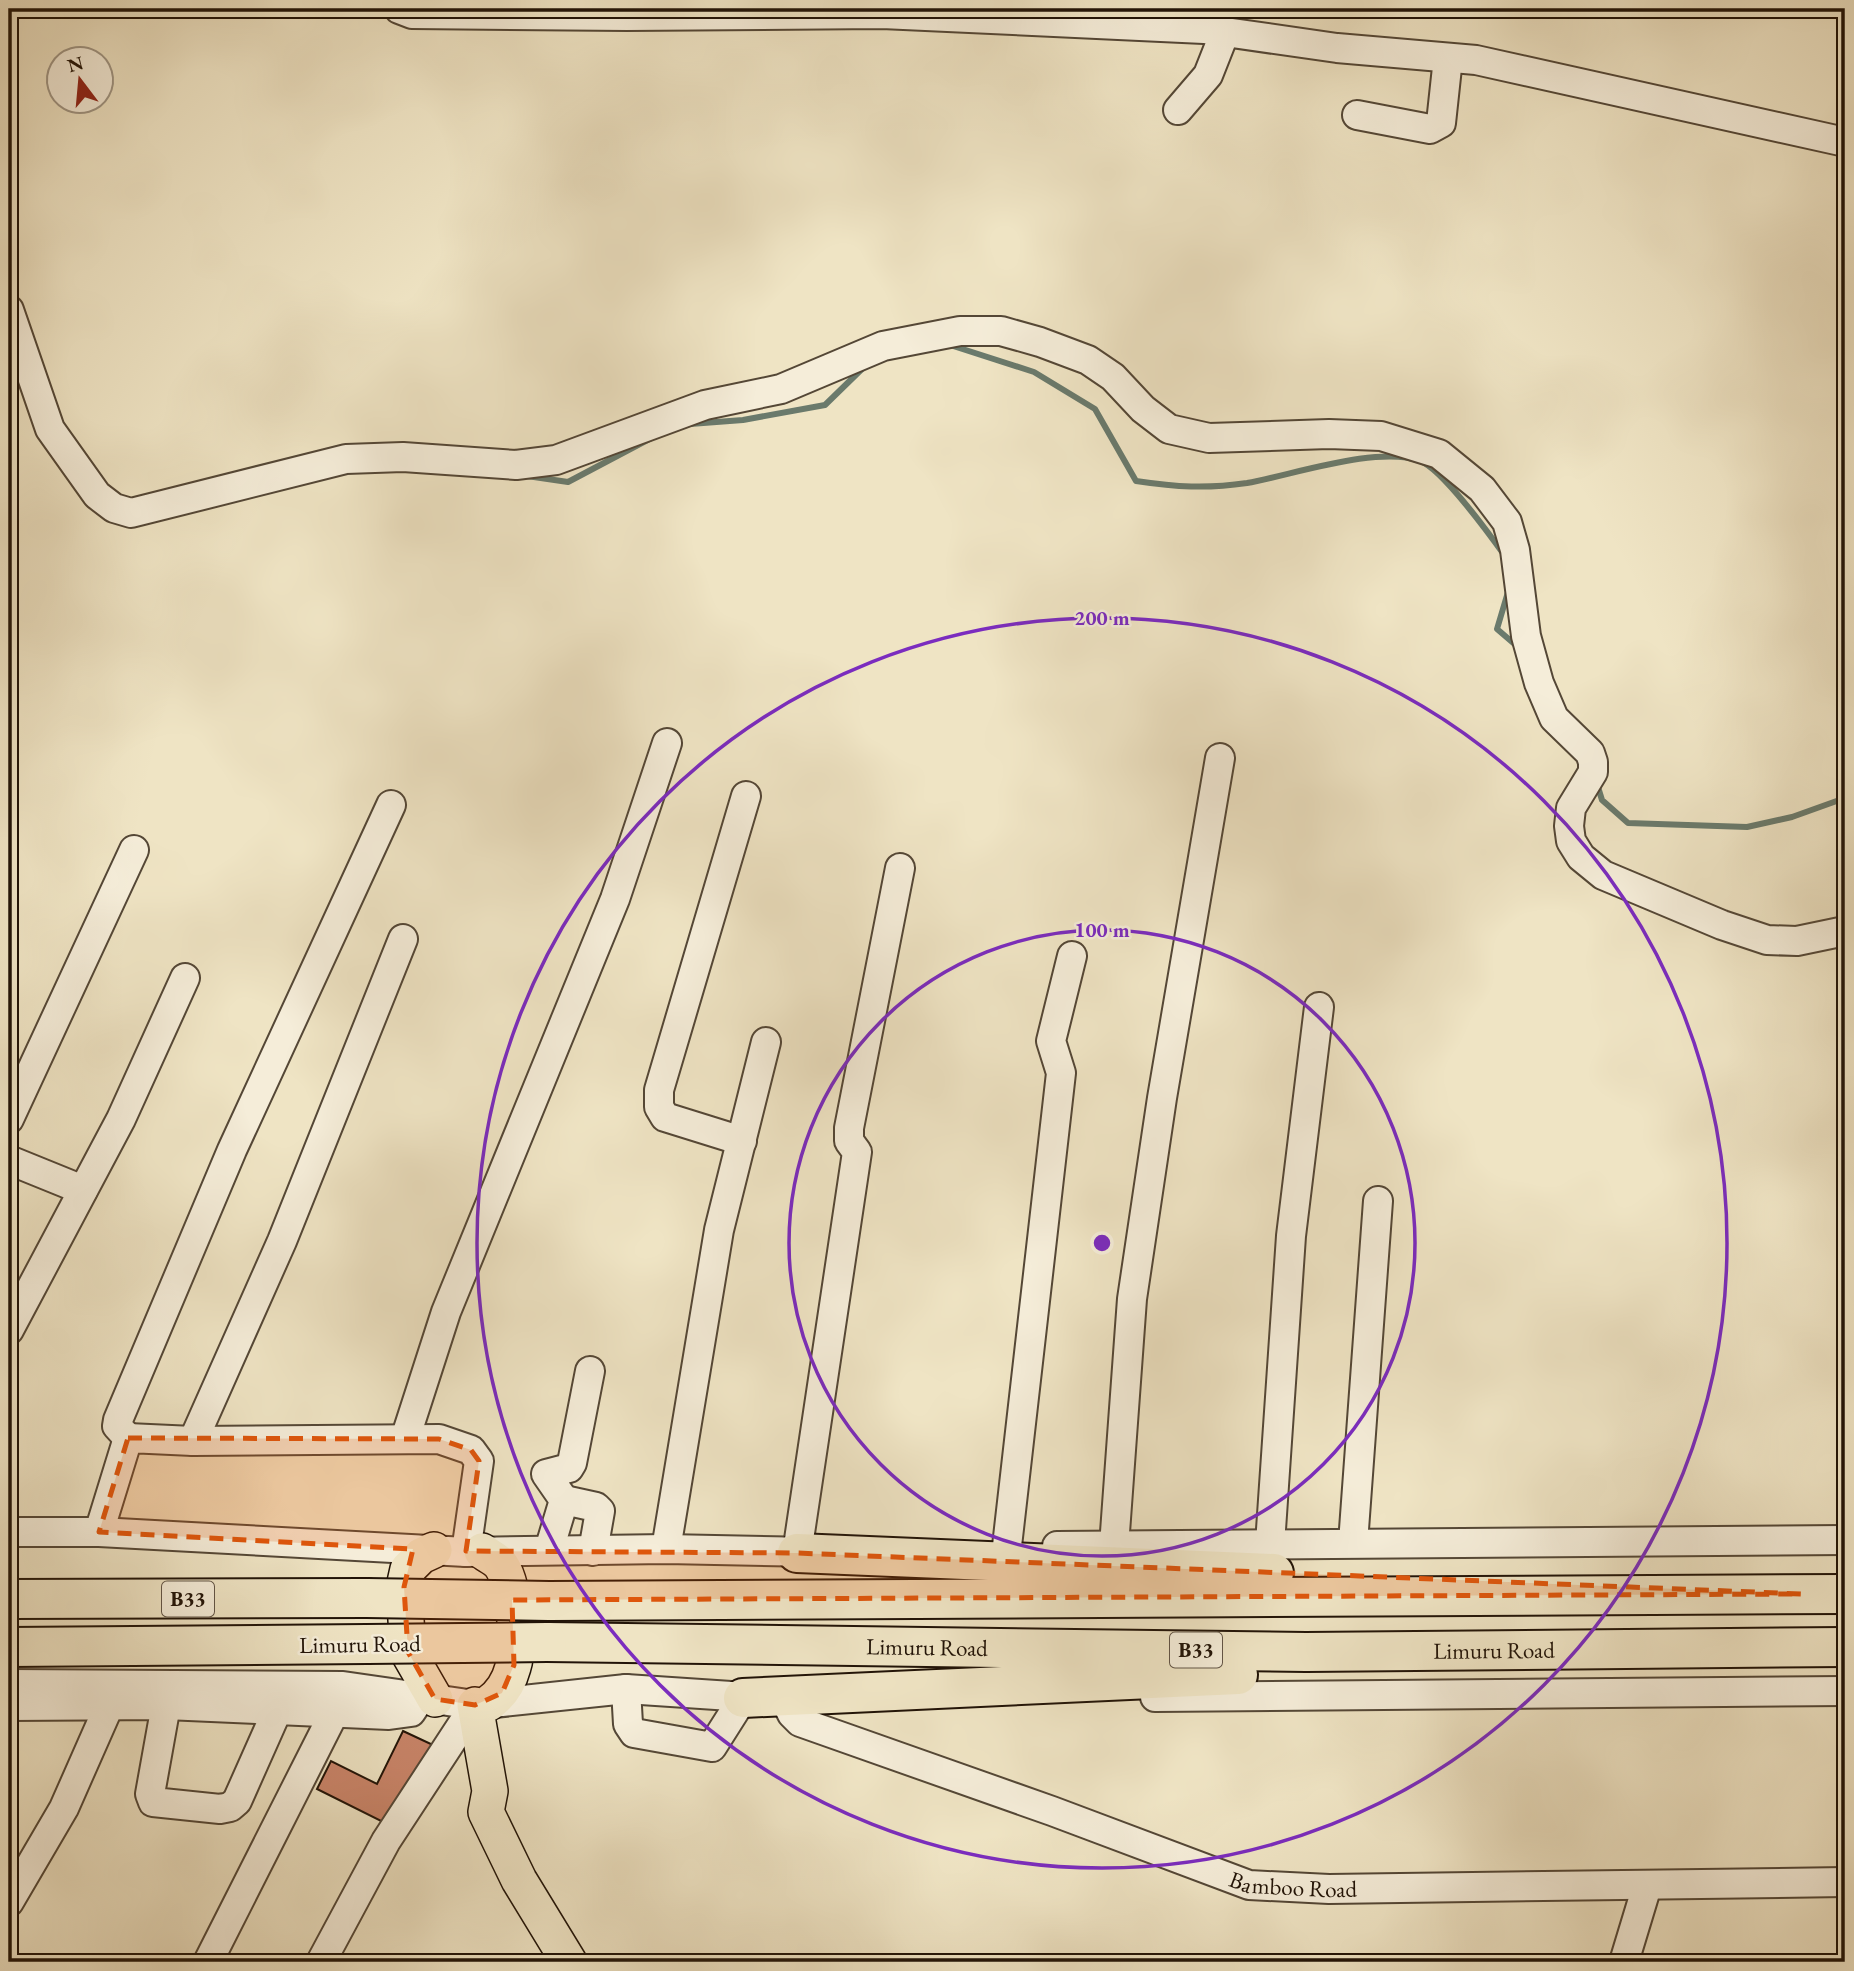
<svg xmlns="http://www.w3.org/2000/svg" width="1854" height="1971" font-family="'EB Garamond',serif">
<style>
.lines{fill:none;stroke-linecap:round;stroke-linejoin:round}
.stream{stroke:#6a7a6c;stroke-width:6}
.building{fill:#ca856a;stroke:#211307;stroke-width:2}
.minor-casing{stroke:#544736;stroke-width:32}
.major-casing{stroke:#211307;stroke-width:38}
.highway-casing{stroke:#211307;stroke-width:42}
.minor{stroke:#f5edd9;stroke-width:28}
.major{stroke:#efe4c4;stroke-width:35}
.highway{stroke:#efe4c4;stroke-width:38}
.highway-bridge-casing{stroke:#211307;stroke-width:42;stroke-linecap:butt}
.highway-bridge{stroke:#efe4c4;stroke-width:38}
.marked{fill:#de560c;fill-opacity:0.2;stroke:#de560c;stroke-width:5;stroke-dasharray:14 9;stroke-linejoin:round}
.ring{fill:none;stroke:#7b2cbf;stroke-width:3.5}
.labels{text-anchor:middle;stroke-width:5;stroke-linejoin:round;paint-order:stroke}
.shield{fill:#f5edd9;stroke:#615446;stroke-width:2}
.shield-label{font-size:21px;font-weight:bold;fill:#211307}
.street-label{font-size:23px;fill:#211307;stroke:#f5edd9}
.centre{fill:#7b2cbf;stroke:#f5edd9;stroke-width:3.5}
.ring-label{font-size:21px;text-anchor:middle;font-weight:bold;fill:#7b2cbf;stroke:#f5edd9;stroke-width:5;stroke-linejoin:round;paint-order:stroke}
</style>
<rect width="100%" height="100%" fill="#efe4c4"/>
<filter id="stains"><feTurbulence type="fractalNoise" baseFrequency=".00286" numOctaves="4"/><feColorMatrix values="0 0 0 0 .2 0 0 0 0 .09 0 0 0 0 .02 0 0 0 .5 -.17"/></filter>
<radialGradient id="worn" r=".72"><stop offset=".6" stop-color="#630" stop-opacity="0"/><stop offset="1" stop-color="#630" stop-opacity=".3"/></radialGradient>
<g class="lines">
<path class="stream" d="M947,344l87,28 61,37 41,72c40,6 70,8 111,2 45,-8 132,-38 173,-22 22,8 70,74 85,95
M690,424l53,-4 82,-15 40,-39
M527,476l41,6 87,-46
M1508,592l-11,37 21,18
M1597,784l5,16 26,23 119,4 45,-10 53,-19"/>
</g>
<path class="building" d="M403,1731l30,14 -42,81 -74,-37 14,-28 46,23z"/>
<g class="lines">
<defs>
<g id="minor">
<path d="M399,9l13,5 215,2 255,-2 322,15 133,19 139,12 369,82"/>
<path d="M1178,110l30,-35 17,-43"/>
<path d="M1357,115l73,14 11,-6 7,-65"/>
<path d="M9,310l41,119 47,66 17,13 17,5 215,-54 57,-2 113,8 40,-5 149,-55 76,-16 102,-43 77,-15h41l39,11 48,18 25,17 30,32 26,20 40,9 120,-4 52,2 58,18 43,35 25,33 8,28 11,86 13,47 15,35 36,35 3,9v10l-22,36 -2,18 2,15 10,16 22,18 119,50 45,15 30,1 48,-10"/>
<path d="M9,1119l125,-269"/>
<path d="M742,1141l-77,-24 -6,-10v-17l87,-294"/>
<path d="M9,1160l74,30"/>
<path d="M9,1330l112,-211 64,-141"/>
<path d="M128,1438l-11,-12 1,-6 114,-270 159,-345"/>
<path d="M405,1439l41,-127 169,-413 52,-156"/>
<path d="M193,1441l89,-200 121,-302"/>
<path d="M564,1500l32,7 4,4 -7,40"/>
<path d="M9,1532h90l367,20 200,-3 148,3"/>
<path d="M99,1532l29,-94 65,3 246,-2 32,11 8,11 -13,91"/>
<path d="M1353,1543l25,-342"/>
<path d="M1270,1544l21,-308 28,-229"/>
<path d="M1007,1546l54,-473 -10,-32 21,-85"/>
<path d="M1057,1546l788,-6"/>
<path d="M1114,1546l18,-247 30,-201 58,-340"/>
<path d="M666,1549l53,-319 47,-188"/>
<path d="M549,1550l15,-50 -18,-26 23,-6 3,-5 18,-92"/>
<path d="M797,1553l60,-401 -8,-11v-13l51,-260"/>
<path d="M9,1684l334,2 132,19 151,-16 135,9"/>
<path d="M626,1689l2,35 6,9 78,14 31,-49"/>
<path d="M1155,1697l690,-6"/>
<path id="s1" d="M784,1698l8,16 8,8 252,89 197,74 80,4 516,-7"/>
<path d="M166,1705l-16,89 3,8 67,7 10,-2 7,-6 40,-90"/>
<path d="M9,1706l157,-1 223,10 22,-3 10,-15"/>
<path d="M9,1902l55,-94 45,-102"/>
<path d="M208,1962l126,-249"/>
<path d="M321,1962l65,-121 89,-136"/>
<path d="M1624,1962l23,-76"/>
</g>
<path id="major" d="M434,1550l-13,6 -13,13 -4,18 4,65 27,47
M482,1551c5,4 14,8 18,13 14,17 20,82 13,103 -4,15 -11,27 -24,36
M475,1705l15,86 -4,21 33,68 50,82"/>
<g id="highway">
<path d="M797,1553l477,20"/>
<path d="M9,1599l358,-1"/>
<path d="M549,1601l1296,-7"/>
<path id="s2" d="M547,1642l759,10 539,-5"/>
<path d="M9,1647l358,-3"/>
<path d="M743,1698l495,-23"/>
</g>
</defs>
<use href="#minor" class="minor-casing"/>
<use href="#major" class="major-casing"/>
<use href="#highway" class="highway-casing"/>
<use href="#minor" class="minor"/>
<use href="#major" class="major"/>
<use href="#highway" class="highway"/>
<defs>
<path id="highway-bridge" d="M367,1598l182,3
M367,1644l180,-2"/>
</defs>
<use href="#highway-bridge" class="highway-bridge-casing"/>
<use href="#highway-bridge" class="highway-bridge"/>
</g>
<path class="marked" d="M128,1438l311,1 32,11 8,11 -13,90 331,2 1004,41 -1289,6 2,65 -12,28 -27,12 -40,-6 -27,-47 -4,-65 9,-38 -314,-17z"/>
<g class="ring">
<circle cx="1102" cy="1243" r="313"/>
<circle cx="1102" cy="1243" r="625"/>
</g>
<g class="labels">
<g class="shield">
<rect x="162" y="1581.5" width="52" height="35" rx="5"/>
<rect x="1170" y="1632.5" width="52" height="35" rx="5"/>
</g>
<g class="shield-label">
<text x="188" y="1606">B33</text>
<text x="1196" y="1657">B33</text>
</g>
<g class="street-label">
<text transform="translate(360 1644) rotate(-1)" y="8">Limuru Road</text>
<text dy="8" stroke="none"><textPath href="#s2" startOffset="380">Limuru Road</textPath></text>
<text dy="8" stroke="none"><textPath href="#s2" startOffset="947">Limuru Road</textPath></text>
<text dy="8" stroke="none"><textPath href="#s1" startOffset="551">Bamboo Road</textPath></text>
</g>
</g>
<circle cx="1102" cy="1243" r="10" class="centre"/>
<g class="ring-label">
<text x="1102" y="625">200 m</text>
<text x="1102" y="937">100 m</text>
</g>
<rect width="1854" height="1971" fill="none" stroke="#efe4c4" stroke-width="35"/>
<rect x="10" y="10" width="1833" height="1950" fill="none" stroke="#211307" stroke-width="3.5"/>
<rect x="18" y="18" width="1819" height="1936" fill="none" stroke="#211307" stroke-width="2"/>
<g transform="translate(80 80) rotate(344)"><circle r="33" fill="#f5edd9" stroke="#a09685" stroke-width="2"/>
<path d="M0-5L12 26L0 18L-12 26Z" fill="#8f2418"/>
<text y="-10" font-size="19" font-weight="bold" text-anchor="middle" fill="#211307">N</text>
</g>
<rect width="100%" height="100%" filter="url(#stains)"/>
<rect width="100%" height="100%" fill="url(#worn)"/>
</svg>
